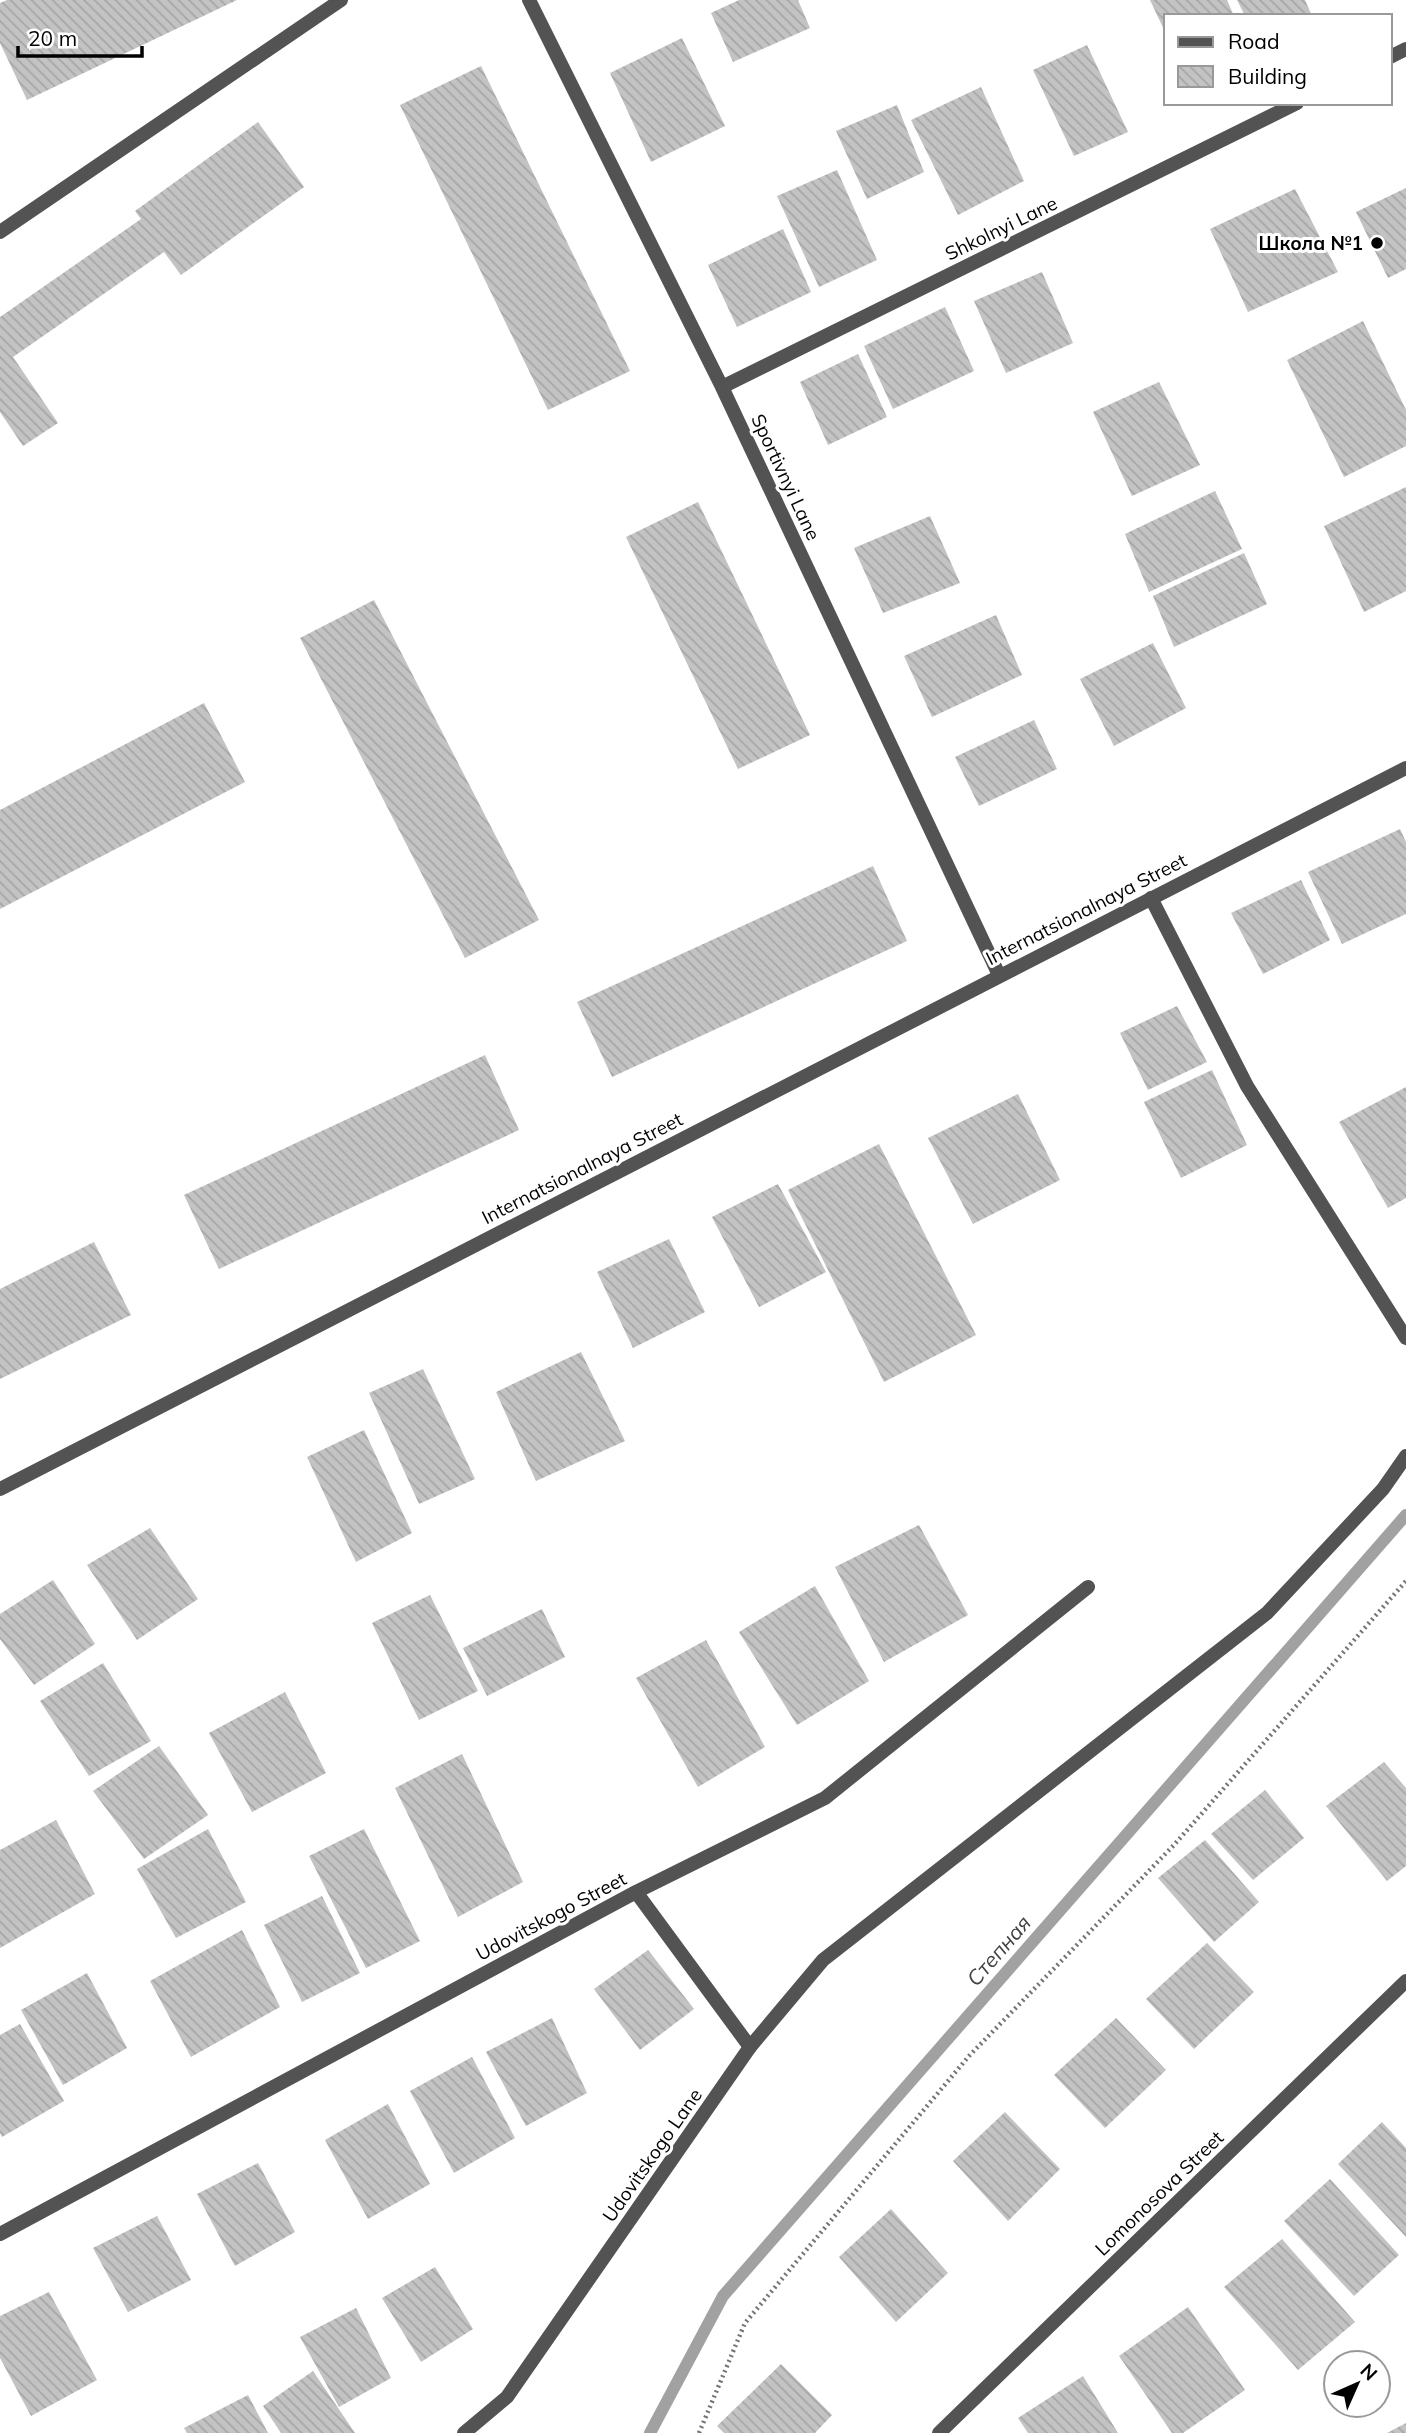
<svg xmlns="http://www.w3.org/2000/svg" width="1406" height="2433" font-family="Mulish,sans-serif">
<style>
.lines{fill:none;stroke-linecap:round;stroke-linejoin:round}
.stream{stroke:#a1a1a1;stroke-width:12}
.building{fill:url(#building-back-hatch)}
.path{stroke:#757575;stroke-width:4.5;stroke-dasharray:2 3.5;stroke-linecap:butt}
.service{stroke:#535353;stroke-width:14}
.minor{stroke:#535353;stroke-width:14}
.poi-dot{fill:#000;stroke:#fff;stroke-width:2.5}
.labels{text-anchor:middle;stroke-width:6;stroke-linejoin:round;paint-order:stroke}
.street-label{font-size:19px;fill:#000;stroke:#fff}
.poi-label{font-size:19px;font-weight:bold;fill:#000;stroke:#fff;text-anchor:end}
.water-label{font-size:21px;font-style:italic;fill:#424242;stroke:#fff}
</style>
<defs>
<pattern id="building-back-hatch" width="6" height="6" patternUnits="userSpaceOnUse" patternTransform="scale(1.75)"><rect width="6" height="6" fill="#c3c3c3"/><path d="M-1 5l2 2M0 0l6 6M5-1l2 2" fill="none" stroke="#a6a6a6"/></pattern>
</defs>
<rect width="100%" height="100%" fill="#fff"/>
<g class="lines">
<path class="stream" d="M650,2433l73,-137 683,-781"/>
</g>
<path class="building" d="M7,0h230l-210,100 -27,-57v-40z
M739,0h59l12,28 -77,34 -22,-49z
M1150,0h77l7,16h-68v18z
M1237,0h68l7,16h-67z
M682,38l43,88 -74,36 -41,-89z
M1087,45l41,87 -54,24 -41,-86z
M481,66l149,305 -82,39 -148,-305z
M981,87l43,94 -66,34 -47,-95z
M897,105l27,67 -57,27 -31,-68z
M258,122l46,65 -123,88 -17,-23 -151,105 45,66 -35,23 -23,-34v-95l141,-98 -6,-8z
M837,170l40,90 -58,27 -42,-91z
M1406,188v81l-18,9 -32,-66z
M1295,189l43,83 -90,40 -38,-83z
M783,229l28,63 -74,35 -29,-62z
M1042,272l31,71 -67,30 -32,-72z
M945,307l29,64 -81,38 -29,-63z
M1363,321l43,89v36l-62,31 -57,-117z
M858,354l29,63 -59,28 -28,-63z
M1159,382l41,83 -68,31 -39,-84z
M1406,487v104l-42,21 -40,-86z
M1215,491l27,58 -93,43 -24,-58z
M698,502l112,233 -72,34 -112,-232z
M930,516l30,67 -77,30 -29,-65z
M1244,553l23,51 -93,43 -21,-51z
M374,600l165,320 -74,38 -165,-320z
M996,615l26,60 -90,42 -28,-61z
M1153,643l33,65 -72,38 -34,-67z
M204,703l41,79 -245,127v-99z
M1034,720l23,49 -78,37 -24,-49z
M1400,829l6,13v72l-64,30 -34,-72z
M873,866l34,75 -295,136 -35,-75z
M1301,880l29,60 -67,34 -32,-61z
M1177,1006l30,56 -59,28 -28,-57z
M485,1055l34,75 -300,139 -35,-74z
M1212,1070l35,75 -66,33 -37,-76z
M1406,1087v111l-18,10 -49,-86z
M1018,1094l42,86 -87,44 -45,-86z
M879,1144l97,191 -92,47 -96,-192z
M778,1184l48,88 -67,35 -47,-90z
M669,1239l36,73 -72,36 -36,-76z
M94,1242l37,73 -131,64v-90z
M581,1352l44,89 -89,40 -40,-89z
M423,1369l52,110 -56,25 -50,-111z
M364,1430l48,103 -56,29 -49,-105z
M919,1525l49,90 -84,47 -49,-95z
M150,1528l48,71 -61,41 -50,-75z
M53,1580l42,64 -61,41 -34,-46v-25z
M815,1586l54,95 -72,44 -58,-93z
M430,1595l48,96 -59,29 -47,-97z
M542,1609l23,48 -78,39 -24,-48z
M706,1640l59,107 -67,40 -62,-109z
M103,1663l48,78 -62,35 -49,-75z
M285,1692l41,81 -74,39 -43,-79z
M159,1746l49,69 -64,44 -51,-68z
M462,1754l61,128 -65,35 -63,-129z
M1384,1762l22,26v78l-19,15 -61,-75z
M1265,1790l39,48 -51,42 -42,-46z
M56,1820l39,74 -95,54v-98z
M208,1829l38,73 -70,36 -39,-69z
M364,1829l56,112 -54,27 -57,-112z
M1205,1840l54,62 -45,40 -56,-64z
M322,1896l38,77 -58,29 -38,-77z
M242,1930l38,77 -89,50 -41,-76z
M1207,1943l47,49 -60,57 -48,-50z
M648,1950l46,59 -54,41 -46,-61z
M87,1973l40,75 -64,37 -42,-75z
M552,2018l35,75 -61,33 -40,-74z
M1116,2018l50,52 -61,58 -51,-53z
M20,2024l44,77 -62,36 -2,-4v-98z
M472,2057l43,81 -61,35 -44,-82z
M388,2104l42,80 -62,35 -43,-79z
M1005,2112l55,57 -52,52 -55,-60z
M1382,2122l24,26v89l-68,-73z
M258,2163l37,69 -60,34 -38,-72z
M1330,2179l69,76 -45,41 -70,-75z
M891,2209l57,64 -52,49 -57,-65z
M157,2216l34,64 -63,32 -35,-64z
M1282,2239l73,83 -57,48 -74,-83z
M435,2267l38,62 -52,33 -39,-64z
M49,2292l48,88 -66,36 -31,-58v-42z
M1188,2307l57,83 -62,43h-11l-53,-77z
M356,2308l35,70 -52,29 -39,-70z
M781,2364l51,51 -17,18h-91l-7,-7z
M313,2371l42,62h-74l-18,-27z
M1083,2376l35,57h-90l-10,-15z
M248,2395l20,38h-81l-3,-5z
M1406,2423v10h-19z"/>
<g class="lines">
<path class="path" d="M699,2433l46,-110 224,-267 205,-211 232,-264"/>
<path class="service" d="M0,232l341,-232
M1151,898l96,188 159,252
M750,2047l73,-87 444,-347 116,-124 23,-33"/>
<path class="minor" d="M529,0l193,387 277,588
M1390,57l16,-8
M722,387l575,-284
M0,1489l1406,-721
M0,2234l636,-342 189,-94 263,-211
M464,2433l43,-36 243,-350 -114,-155
M939,2433l467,-452"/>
</g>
<circle class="poi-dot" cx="1377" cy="243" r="7"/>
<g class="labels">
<g class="street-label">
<text transform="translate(1001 228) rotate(-26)" y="7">Shkolnyi Lane</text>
<text transform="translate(786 477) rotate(65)" y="7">Sportivnyi Lane</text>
<text transform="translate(1086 909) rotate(-27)" y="7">Internatsionalnaya Street</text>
<text transform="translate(582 1168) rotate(-27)" y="7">Internatsionalnaya Street</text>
<text transform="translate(551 1916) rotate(-28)" y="7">Udovitskogo Street</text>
<text transform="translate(652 2155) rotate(-55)" y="7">Udovitskogo Lane</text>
<text transform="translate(1159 2193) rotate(-44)" y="7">Lomonosova Street</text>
</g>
<g class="poi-label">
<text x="1363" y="250">Школа №1</text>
</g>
<g class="water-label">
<text transform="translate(999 1951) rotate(-49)" y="7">Степная</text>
</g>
</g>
<rect x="1164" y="14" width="228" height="91" fill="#ffffff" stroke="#999999" stroke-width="2"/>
<rect x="1178" y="37" width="35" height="10" fill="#535353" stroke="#999999" stroke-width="2"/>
<text x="1228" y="49" font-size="21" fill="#000000">Road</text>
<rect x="1178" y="66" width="35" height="21" fill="url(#building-back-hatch)" stroke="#999999" stroke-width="2"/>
<text x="1228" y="84" font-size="21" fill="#000000">Building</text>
<g transform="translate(1357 2384) rotate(45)"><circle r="33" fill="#ffffff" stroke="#999999" stroke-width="2"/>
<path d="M0-5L12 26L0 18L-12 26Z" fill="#000000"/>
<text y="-10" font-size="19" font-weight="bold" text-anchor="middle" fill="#000000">N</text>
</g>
<path d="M18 46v10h124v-10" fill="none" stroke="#000000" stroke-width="3.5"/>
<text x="28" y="46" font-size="21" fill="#000000" stroke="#ffffff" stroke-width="5" paint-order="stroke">20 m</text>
</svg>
